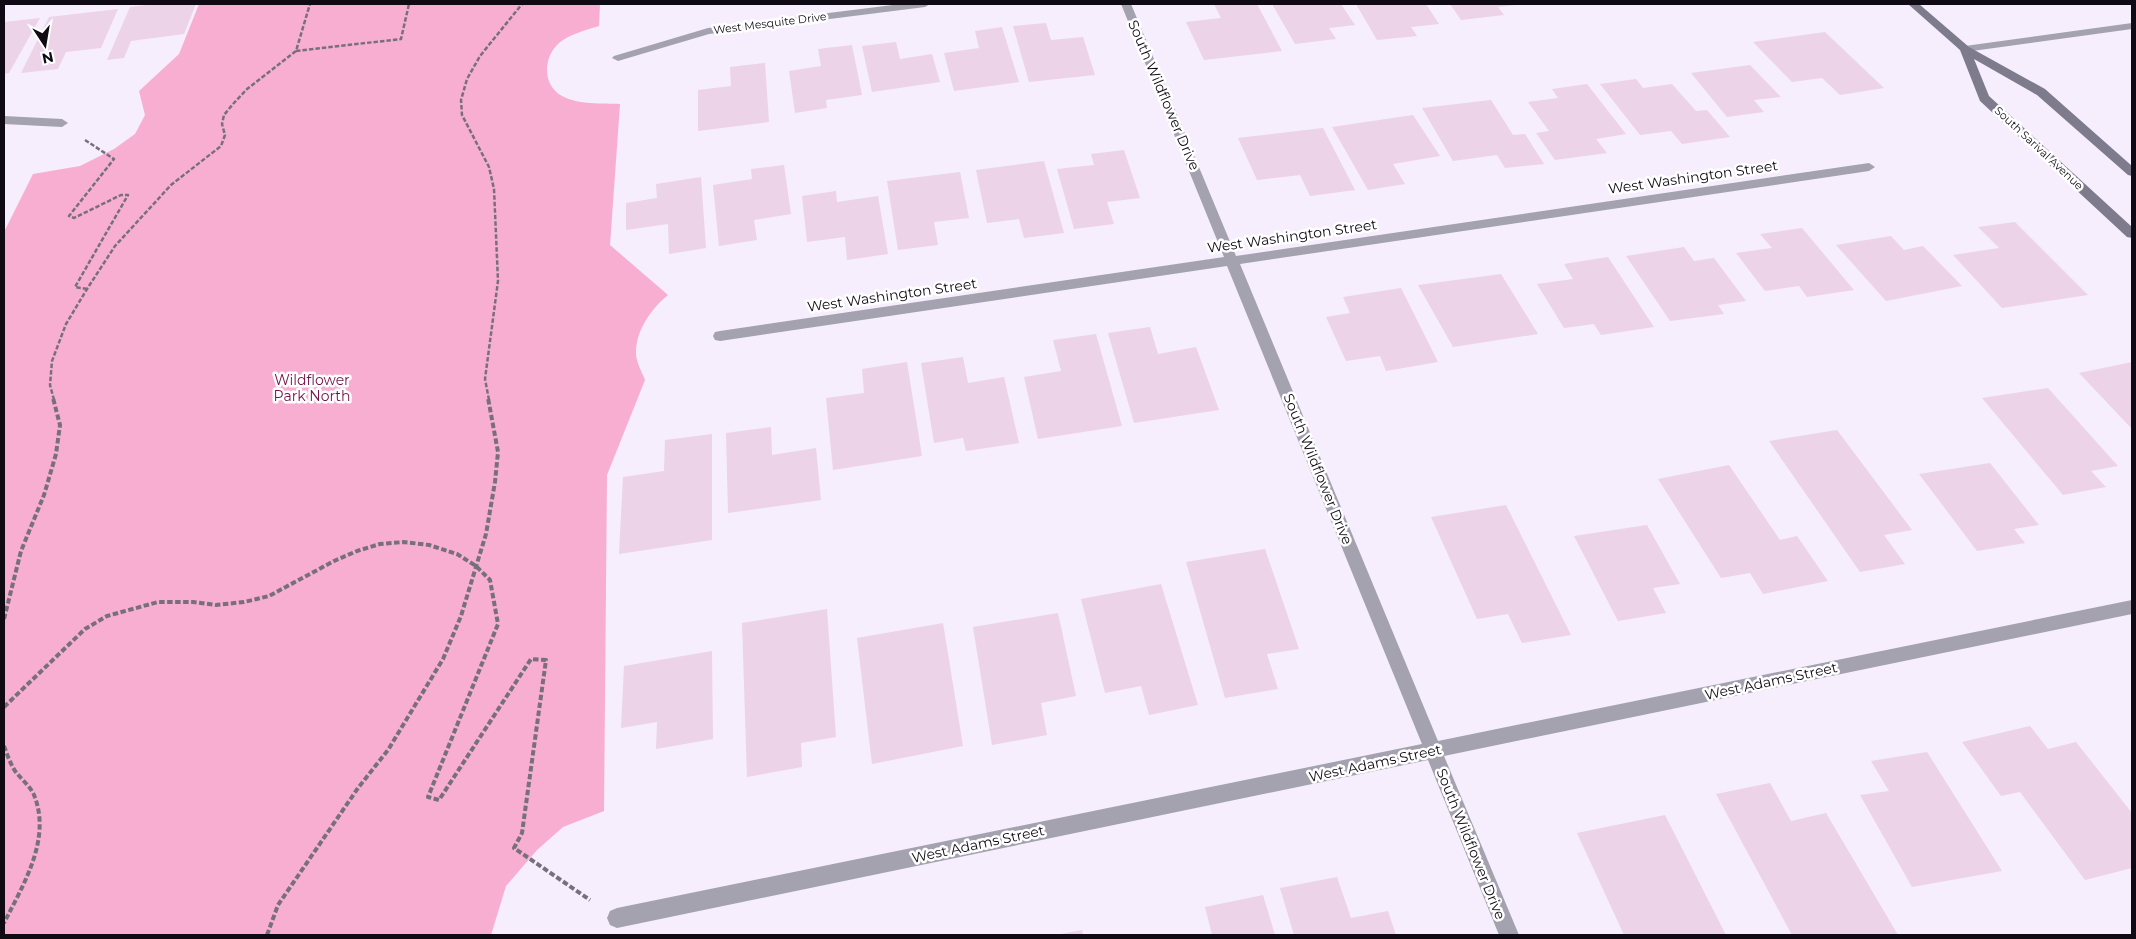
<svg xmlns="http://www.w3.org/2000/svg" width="2136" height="939" font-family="Montserrat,sans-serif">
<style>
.green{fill:#f8aed1}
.building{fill:#ecd3e8}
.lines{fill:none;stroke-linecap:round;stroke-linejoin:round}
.path-far1{stroke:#77707c;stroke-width:2.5;stroke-dasharray:4.5 2;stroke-linecap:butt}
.path{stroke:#77707c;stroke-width:4;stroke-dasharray:5.5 2.5;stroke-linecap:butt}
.street{fill:#a3a2ae;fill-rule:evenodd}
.secondary{fill:#7e7b8d;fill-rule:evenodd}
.labels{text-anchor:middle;stroke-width:5;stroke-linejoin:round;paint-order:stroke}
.far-street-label{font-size:11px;fill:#0f0a13;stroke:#fff}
.street-label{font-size:14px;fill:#0f0a13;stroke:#fff}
.park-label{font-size:14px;fill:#72104c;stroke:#fff}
</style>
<rect width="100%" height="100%" fill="#f6edfd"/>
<path class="green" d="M199,4h401l-1,22c-13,4 -29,8 -40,17 -16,14 -17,42 3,53 17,9 40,7 58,8l-10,141 58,50c-17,14 -32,35 -32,58 0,9 6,19 9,27l-38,95 -3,336 -41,16 -26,23 -31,36 -15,49h-487v-703l29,-58 47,-8 34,-17 21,-15 10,-19 -6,-24 40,-37z"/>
<path class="building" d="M155,4h41l-12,30 -53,7 -7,17 -17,2 23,-53z
M1214,4h43l25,47 -78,9 -18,-38 35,-4z
M1272,4h69l14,21 -26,3 7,11 -41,5z
M1356,4h70l13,20 -28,3 6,9 -40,4z
M1450,4h64l1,1 -17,2 6,8 -43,5z
M118,9l-17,39 -35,4 -8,17 -37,4 28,-56z
M40,18l-31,55 -5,1v-52z
M1046,23l5,17 32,-3 12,38 -66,7 -16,-56z
M1002,27l17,55 -65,9 -10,-38 35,-5 -4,-17z
M1825,32l59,56 -44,7 -18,-17 -30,4 -39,-40z
M896,42l4,17 32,-5 8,28 -68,10 -10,-46z
M852,45l10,50 -36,5 1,8 -32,5 -6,-42 32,-5 -3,-17z
M765,63l4,59 -71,9v-41l33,-4 -1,-19z
M1750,65l31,32 -27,3 10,12 -37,5 -36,-44z
M1636,79l7,9 29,-4 24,27 11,-1 23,27 -48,7 -11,-13 -31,4 -40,-51z
M1587,84l39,50 -30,5 11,14 -52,7 -19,-27 13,-2 -21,-29 30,-4 -6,-9z
M1491,100l22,35 12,-1 19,30 -39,4 -8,-13 -44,6 -31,-53z
M1413,115l27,41 -47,8 12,20 -37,6 -36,-63z
M1323,128l32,62 -45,6 -10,-21 -43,5 -19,-42z
M1124,150l16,48 -33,4 7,22 -40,5 -17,-60 37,-4 -3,-11z
M1044,161l20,72 -40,5 -5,-19 -32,4 -11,-53z
M784,165l7,49 -37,6 3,20 -38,6 -6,-61 39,-6 -1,-10z
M960,172l9,46 -35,4 4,23 -40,5 -11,-69z
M701,177l5,71 -37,6 -1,-30 -42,6v-27l31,-5 -1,-14z
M836,191l1,11 41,-6 10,58 -41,6 -2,-23 -38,5 -5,-46z
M2015,222l73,73 -86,13 -49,-53 46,-7 -21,-21z
M1802,228l52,62 -47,7 -8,-11 -34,5 -29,-38 36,-5 -12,-14z
M1891,236l13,14 19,-4 39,40 -76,15 -50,-56z
M1684,247l10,14 20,-3 32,43 -28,4 6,9 -54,7 -44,-65z
M1608,257l46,70 -53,8 -7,-11 -30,4 -27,-44 36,-5 -9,-15z
M1501,274l37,60 -85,13 -35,-62z
M1401,288l37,74 -52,9 -6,-15 -34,5 -20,-44 24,-4 -7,-16z
M1150,327l8,27 38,-7 23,63 -85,13 -26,-90z
M1096,334l26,92 -84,13 -14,-62 37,-6 -8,-31z
M963,357l5,26 36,-6 15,66 -53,8 -3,-13 -29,5 -13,-80z
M907,362l15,94 -89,14 -7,-72 38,-5 -2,-24z
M2132,362v67l-53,-56z
M2048,388l70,78 -27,5 15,16 -43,8 -81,-97z
M771,427l1,28 44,-7 5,52 -93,13 -2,-80z
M1837,430l75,100 -28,5 21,29 -45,8 -91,-131z
M712,434v106l-93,14 4,-77 41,-6 1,-31z
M1990,463l49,62 -25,4 11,14 -48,8 -58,-77z
M1729,465l51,75 17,-4 31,45 -65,13 -13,-21 -29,5 -63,-99z
M1506,505l65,130 -49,8 -14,-29 -31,5 -46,-102z
M1647,525l33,59 -27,4 13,25 -48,8 -44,-85z
M1265,549l34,100 -32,5 11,35 -53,9 -39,-136z
M1161,584l37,121 -49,10 -8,-29 -36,7 -24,-94z
M827,609l9,128 -35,6 1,24 -55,10 -5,-154z
M1058,613l18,83 -35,7 6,32 -55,10 -19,-118z
M943,623l20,123 -91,18 -15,-126z
M712,651l1,88 -57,10 1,-27 -36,6 3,-62z
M2030,726l18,23 28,-7 56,71v55l-47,12 -65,-88 -19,4 -39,-54z
M1927,752l75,119 -90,16 -52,-92 29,-4 -18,-30z
M1770,783l21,38 35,-8 72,122h-106l-76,-141z
M1665,815l61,120h-102l-47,-102z
M1337,877l14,41 37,-7 8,24h-102l-14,-47z
M1263,895l12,40h-63l-7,-28z
M1082,930l1,5h-21l-1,-1z"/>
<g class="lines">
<path class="path-far1" d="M296,51l105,-12 8,-35
M85,140l29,19 -45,57 5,2 47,-23h7l-53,92 12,2
M54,400l-4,-15 2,-24 14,-37 21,-35 28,-43 56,-61 50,-39 4,-11 -3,-11 2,-9 9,-11 14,-15 49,-38 14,-47
M489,400l-4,-21 13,-98 -4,-92 -5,-22 -27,-52 -1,-15 6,-21 13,-23 42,-52"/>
<path class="path" d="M4,619l17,-68 23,-56 12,-41 4,-29 -7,-27
M4,707l81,-78 22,-13 51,-14h35l23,3 28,-3 25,-6 65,-35 23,-10 23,-7 24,-2 25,3 28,9 19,12 14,14 8,44 -70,173 11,3 92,-141 15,1 -24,173 -8,15 76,52
M4,746c3,8 6,17 11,25 6,8 15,15 19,24 18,44 -11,90 -30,128
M267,935l11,-30 80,-117 30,-38 55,-91 18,-43 25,-82 9,-52 3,-30 -10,-54"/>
<path class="street" d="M901,4h29l-5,3 -216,27 -91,27 -6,-3 2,-2 94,-28z
M1121,4h10l105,252 633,-93 6,4 -6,4 -629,93 198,477 694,-141v14l-688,142 75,179h-20l-71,-175 -811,168 -7,-3 -3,-7 3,-7 7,-3 805,-164 -195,-478 -507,75 -5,-1 -2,-4 2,-4 5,-1 504,-74z
M2132,23v6l-167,23 -6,-3 6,-3z
M4,116l58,3 6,4 -6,4 -58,-3z"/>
<path class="secondary" d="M1908,4h11l50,43 76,42 87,77v10l-4,-1 -91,-80 -63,-36 15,37 143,131v11l-5,-1 -147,-136 -20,-51z"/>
</g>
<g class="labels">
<g class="far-street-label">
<text transform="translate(770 23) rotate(-7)" y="4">West Mesquite Drive</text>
<text transform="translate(2039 148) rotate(43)" y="4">South Sarival Avenue</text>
</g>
<g class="street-label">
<text transform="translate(1164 95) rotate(67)" y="5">South Wildflower Drive</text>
<text transform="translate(1693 177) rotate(-8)" y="5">West Washington Street</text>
<text transform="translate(1292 236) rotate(-8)" y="5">West Washington Street</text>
<text transform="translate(892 295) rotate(-8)" y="5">West Washington Street</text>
<text transform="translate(1318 469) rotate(68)" y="5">South Wildflower Drive</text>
<text transform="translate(1771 681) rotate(-12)" y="5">West Adams Street</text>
<text transform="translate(1375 763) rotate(-12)" y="5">West Adams Street</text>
<text transform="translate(978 844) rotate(-12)" y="5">West Adams Street</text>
<text transform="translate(1471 844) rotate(68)" y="5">South Wildflower Drive</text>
</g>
<g class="park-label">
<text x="312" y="385">Wildflower<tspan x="312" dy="16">Park North</tspan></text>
</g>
</g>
<rect width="2136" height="939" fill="none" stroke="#0f0a13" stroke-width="10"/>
<g transform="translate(45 45) rotate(168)" stroke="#ffffff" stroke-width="4" paint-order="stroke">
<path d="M0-4L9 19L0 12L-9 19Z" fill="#0f0a13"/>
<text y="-8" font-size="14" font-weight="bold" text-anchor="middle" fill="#0f0a13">N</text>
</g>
</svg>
